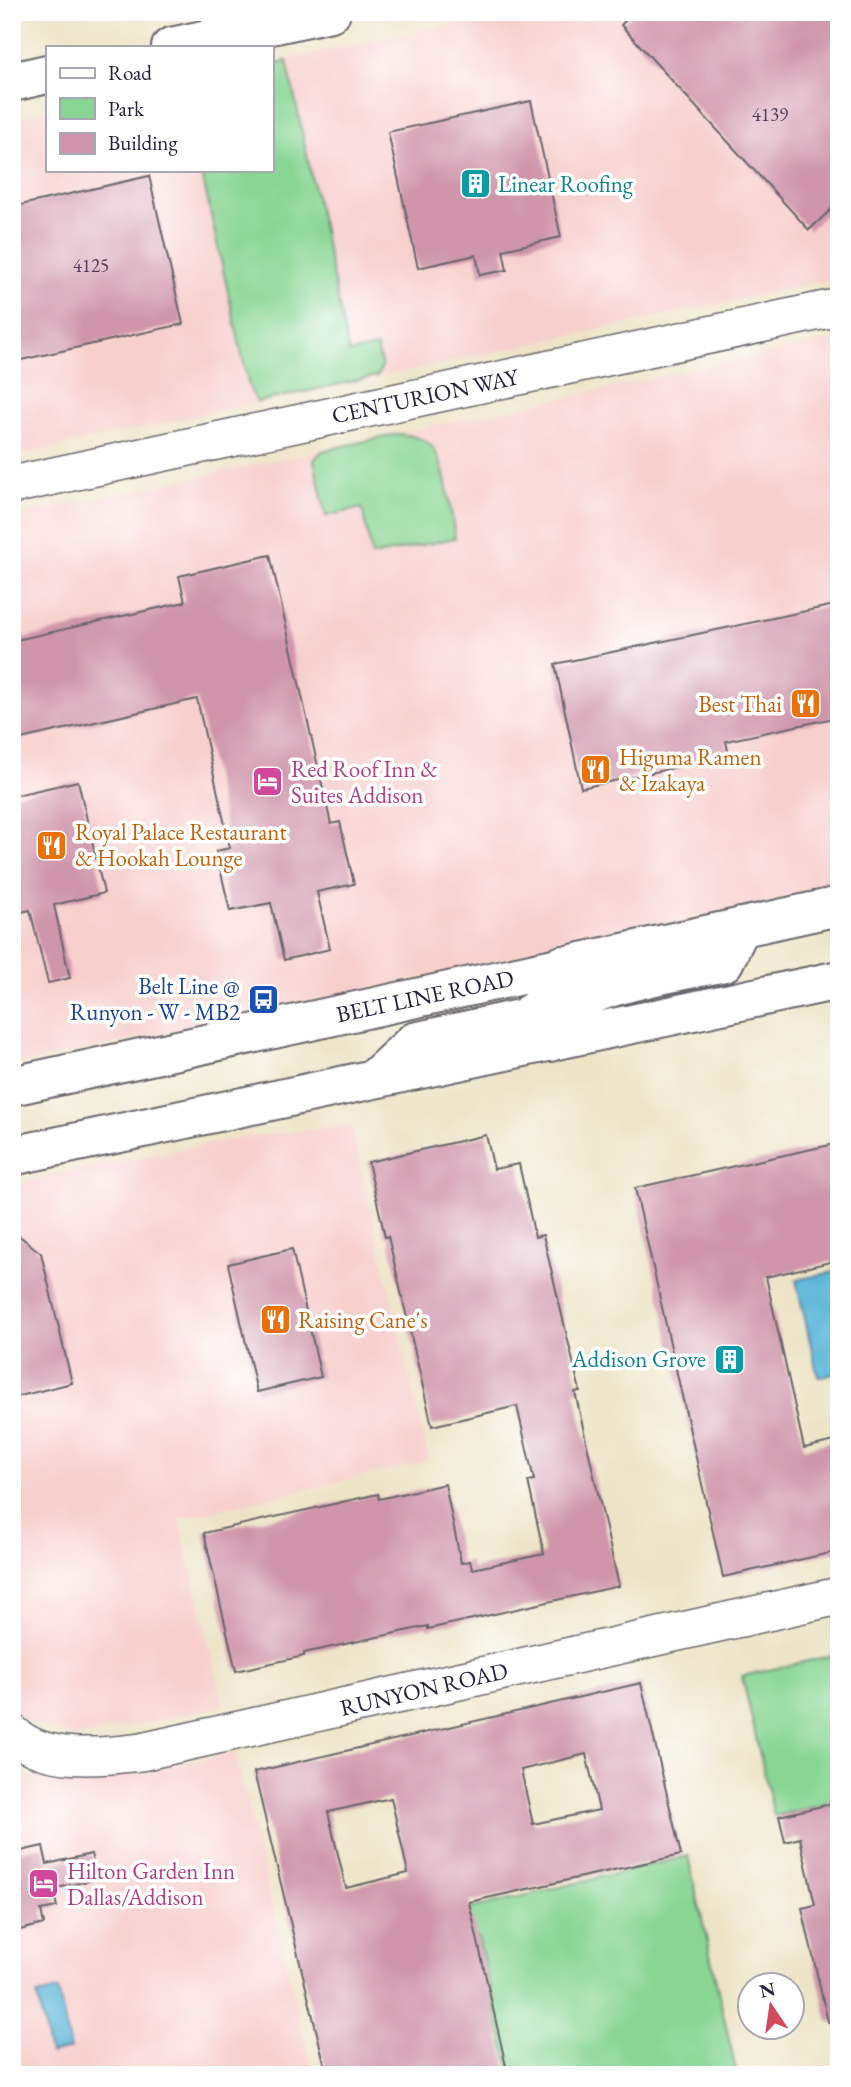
<svg xmlns="http://www.w3.org/2000/svg" width="851" height="2087" font-family="'EB Garamond',serif">
<style>
.built{fill:#f7d0ce}
.green{fill:#89d694;stroke:#567c68;stroke-width:2}
.water{fill:#5ab6d8;stroke:#3e6c8a;stroke-width:2}
.building{fill:#cf95aa;fill-rule:evenodd}
.lines{fill:none;stroke-linecap:round;stroke-linejoin:round}
.street-casing{stroke:#69666c;stroke-width:40}
.secondary-casing{stroke:#69666c;stroke-width:42}
.primary-casing{stroke:#69666c;stroke-width:42}
.street{stroke:#fff;stroke-width:37}
.secondary{stroke:#fff;stroke-width:38}
.primary{stroke:#fff;stroke-width:38}
.labels{text-anchor:middle;stroke-width:7;stroke-linejoin:round;paint-order:stroke}
.number-label{font-size:19px;fill:#4d3f57}
.culture-label{font-size:23px;fill:#0d838f;stroke:#fff;text-anchor:start}
.street-label{font-size:23px;fill:#22223b;stroke:#fff}
.food-label{font-size:23px;fill:#c56008;stroke:#fff;text-anchor:start}
.hotel-label{font-size:23px;fill:#b23c85;stroke:#fff;text-anchor:start}
.transit-label{font-size:23px;fill:#164399;stroke:#fff;text-anchor:end}
</style>
<rect width="100%" height="100%" fill="#fff"/>
<filter id="ink" filterUnits="userSpaceOnUse"><feTurbulence type="fractalNoise" baseFrequency=".0143" numOctaves="2"/><feDisplacementMap in="SourceGraphic" scale="14" xChannelSelector="R" yChannelSelector="G"/><feConvolveMatrix kernelMatrix="1 2 1 2 8 2 1 2 1" color-interpolation-filters="sRGB"/></filter>
<filter id="wash" filterUnits="userSpaceOnUse"><feTurbulence type="fractalNoise" baseFrequency=".00686" numOctaves="4" result="noise"/><feDisplacementMap in="SourceGraphic" scale="28" xChannelSelector="R" yChannelSelector="G"/><feGaussianBlur stdDeviation="1.57" result="paint"/><feColorMatrix in="noise" values="0 0 0 0 0 0 0 0 0 0 0 0 0 0 0 0 0 1.4 0 .05"/><feComposite in="paint" operator="in"/></filter>
<g filter="url(#wash)">
<rect width="100%" height="100%" fill="#ede4c7"/>
<path class="built" d="M506,12h333v266l-827,178v-337l35,-8v59h224v-107z
M839,338v549l-827,179v-549z
M351,1125l78,336 -250,58 45,187 -147,31 -65,-21v-532l225,-46z
M235,1752l78,323h-301v-310l15,10 36,8 81,-12z"/>
<path class="green" d="M287,61l62,292 28,-6 5,20 -5,9 -120,26 -8,-15 -48,-217h70v-106z
M398,434c10,1 23,3 31,10 17,14 22,71 26,94l-83,18 -10,-48 -36,8 -12,-56 8,-9z
M839,1654v147l-65,15 -32,-140z
M688,1856l49,219h-226l-33,-138 -39,9 -7,-28z"/>
<path class="water" d="M837,1271l2,101 -21,5 -22,-97z
M58,1990l13,59 -21,5 -13,-59z"/>
<g id="blocks">
<path class="building" d="M634,12h205v190l-30,28 -188,-205z
M531,101l30,136 -58,13 4,20 -27,5 -4,-20 -58,13 -30,-136z
M149,176l34,148 -171,38v-155z
M270,555l61,269 9,-2 14,62 -37,8 13,57 -46,11 -13,-57 -41,8 -14,-60 14,-3 -33,-149 -185,42v-100l173,-39 -6,-26z
M839,604v113l-113,24 3,15 -148,32 -26,-124z
M78,781l26,112 -50,12 16,73 -22,5 -18,-73 -18,4v-118z
M486,1135l8,34 25,-5 16,73 8,-2 37,156 -5,1 44,194 -191,43v-3l-124,27v3l-68,15 -32,-138 174,-39 1,5 66,-15 16,79 9,-2 2,8 72,-15 -16,-73 6,-1 -17,-74 -85,20 -44,-190 -3,1 -17,-75z
M839,1143v117l-73,17 38,171 35,-8v111l-116,26 -88,-389z
M12,1230l29,23 31,130 -60,15z
M292,1249l29,128 -64,15 -29,-128z
M641,1683l40,172 -212,47 39,173h-181l-73,-303zM586,1754l13,56 -66,14 -12,-54zM391,1798l17,75 -62,15 -18,-76z
M839,1802v219l-11,1 -26,-114 13,-3 -15,-67 -15,4 -6,-26z
M43,1846l4,18 44,-10 6,25 -44,10 4,18 -16,3 3,14 -32,8v-79z"/>
</g>
</g>
<g filter="url(#ink)">
<use href="#blocks" fill-opacity="0" stroke="#69666c" stroke-width="2"/>
<g class="lines">
<defs>
<path id="street" d="M12,485l827,-178
M12,1733c31,30 89,24 129,19l698,-156"/>
<path id="secondary" d="M171,47l160,-35
M12,82l35,-8"/>
<path id="primary" d="M550,1042c6,-11 13,-29 23,-37 31,-23 112,-34 151,-43l17,-35
M374,1079l40,-37 110,-24 30,-22 9,-31
M12,1086l827,-180
M12,1156l827,-176"/>
</defs>
<use href="#street" class="street-casing"/>
<use href="#secondary" class="secondary-casing"/>
<use href="#primary" class="primary-casing"/>
<use href="#street" class="street"/>
<use href="#secondary" class="secondary"/>
<use href="#primary" class="primary"/>
</g>
</g>
<defs>
<symbol id="building-square" viewBox="-11 -11 22 22"><rect x="-9" y="-9" width="18" height="18" rx="4" fill="#0f9aa8" stroke="#fff"/><path d="M-4-6H4V6H1V3H-1V6H-4ZM-2.5-4.3h1.7v1.8h-1.7ZM.8-4.3h1.7v1.8H.8ZM-2.5-1h1.7V.8h-1.7ZM.8-1h1.7V.8H.8Z" fill="#fff"/></symbol>
<symbol id="restaurant-square" viewBox="-11 -11 22 22"><rect x="-9" y="-9" width="18" height="18" rx="4" fill="#e8710a" stroke="#fff"/><path d="M-5-6h1v4h1v-4h1v4h1v-4h1v5L-1.5 .5V6h-2V.5L-5-1ZM5-6V6H3V1.5H1.5Q1.5-4 5-6Z" fill="#fff"/></symbol>
<symbol id="hotel-square" viewBox="-11 -11 22 22"><rect x="-9" y="-9" width="18" height="18" rx="4" fill="#d1479c" stroke="#fff"/><path d="M-6-4.5h1.5V1H6V5H4.5V3h-9V5H-6ZM-4 0a1.8 1.8 0 1 1 3.6 0ZM.5 0V-2.5h3Q6-2.5 6 0Z" fill="#fff"/></symbol>
<symbol id="bus-square" viewBox="-11 -11 22 22"><rect x="-9" y="-9" width="18" height="18" rx="4" fill="#1a4fb4" stroke="#fff"/><path d="M-5-6H5V4H4V6H2V4H-2V6H-4V4H-5ZM-3.5-4V0h7V-4ZM-3.5 1.2v1.5H-2V1.2ZM2 1.2v1.5H3.5V1.2Z" fill="#fff"/></symbol>
</defs>
<g fill-rule="evenodd">
<use href="#building-square" x="458" y="166" width="35" height="35"/>
<use href="#restaurant-square" x="788" y="686" width="35" height="35"/>
<use href="#restaurant-square" x="578" y="752" width="35" height="35"/>
<use href="#hotel-square" x="250" y="764" width="35" height="35"/>
<use href="#restaurant-square" x="34" y="828" width="35" height="35"/>
<use href="#bus-square" x="246" y="982" width="35" height="35"/>
<use href="#restaurant-square" x="258" y="1302" width="35" height="35"/>
<use href="#building-square" x="712" y="1342" width="35" height="35"/>
<use href="#hotel-square" x="26" y="1866" width="35" height="35"/>
</g>
<g class="labels">
<g class="number-label">
<text x="770" y="121">4139</text>
<text x="91" y="272">4125</text>
</g>
<g class="culture-label">
<text x="498" y="192">Linear Roofing</text>
<text x="706" y="1367" text-anchor="end">Addison Grove</text>
</g>
<g class="street-label">
<text transform="translate(425 396) rotate(-12)" y="8">CENTURION WAY</text>
<text transform="translate(425 996) rotate(-12)" y="8">BELT LINE ROAD</text>
<text transform="translate(424 1689) rotate(-13)" y="8">RUNYON ROAD</text>
</g>
<g class="food-label">
<text x="782" y="712" text-anchor="end">Best Thai</text>
<text x="619" y="765">Higuma Ramen<tspan x="619" dy="26">&amp; Izakaya</tspan></text>
<text x="75" y="840">Royal Palace Restaurant<tspan x="75" dy="26">&amp; Hookah Lounge</tspan></text>
<text x="298" y="1328">Raising Cane's</text>
</g>
<g class="hotel-label">
<text x="291" y="777">Red Roof Inn &amp;<tspan x="291" dy="26">Suites Addison</tspan></text>
<text x="67" y="1879">Hilton Garden Inn<tspan x="67" dy="26">Dallas/Addison</tspan></text>
</g>
<g class="transit-label">
<text x="240" y="994">Belt Line @<tspan x="240" dy="26">Runyon - W - MB2</tspan></text>
</g>
</g>
<rect width="851" height="2087" fill="none" stroke="#fff" stroke-width="42"/>
<rect x="46" y="46" width="228" height="126" fill="#ffffff" stroke="#a7a7b1" stroke-width="2"/>
<rect x="60" y="68" width="35" height="10" fill="#ffffff" stroke="#a7a7b1" stroke-width="2"/>
<text x="108" y="80" font-size="21" fill="#22223b">Road</text>
<rect x="60" y="98" width="35" height="21" fill="#89d694" stroke="#a7a7b1" stroke-width="2"/>
<text x="108" y="116" font-size="21" fill="#22223b">Park</text>
<rect x="60" y="133" width="35" height="21" fill="#cf95aa" stroke="#a7a7b1" stroke-width="2"/>
<text x="108" y="150" font-size="21" fill="#22223b">Building</text>
<g transform="translate(771 2006) rotate(347)"><circle r="33" fill="#ffffff" stroke="#a7a7b1" stroke-width="2"/>
<path d="M0-5L12 26L0 18L-12 26Z" fill="#d1495b"/>
<text y="-10" font-size="19" font-weight="bold" text-anchor="middle" fill="#22223b">N</text>
</g>
</svg>
